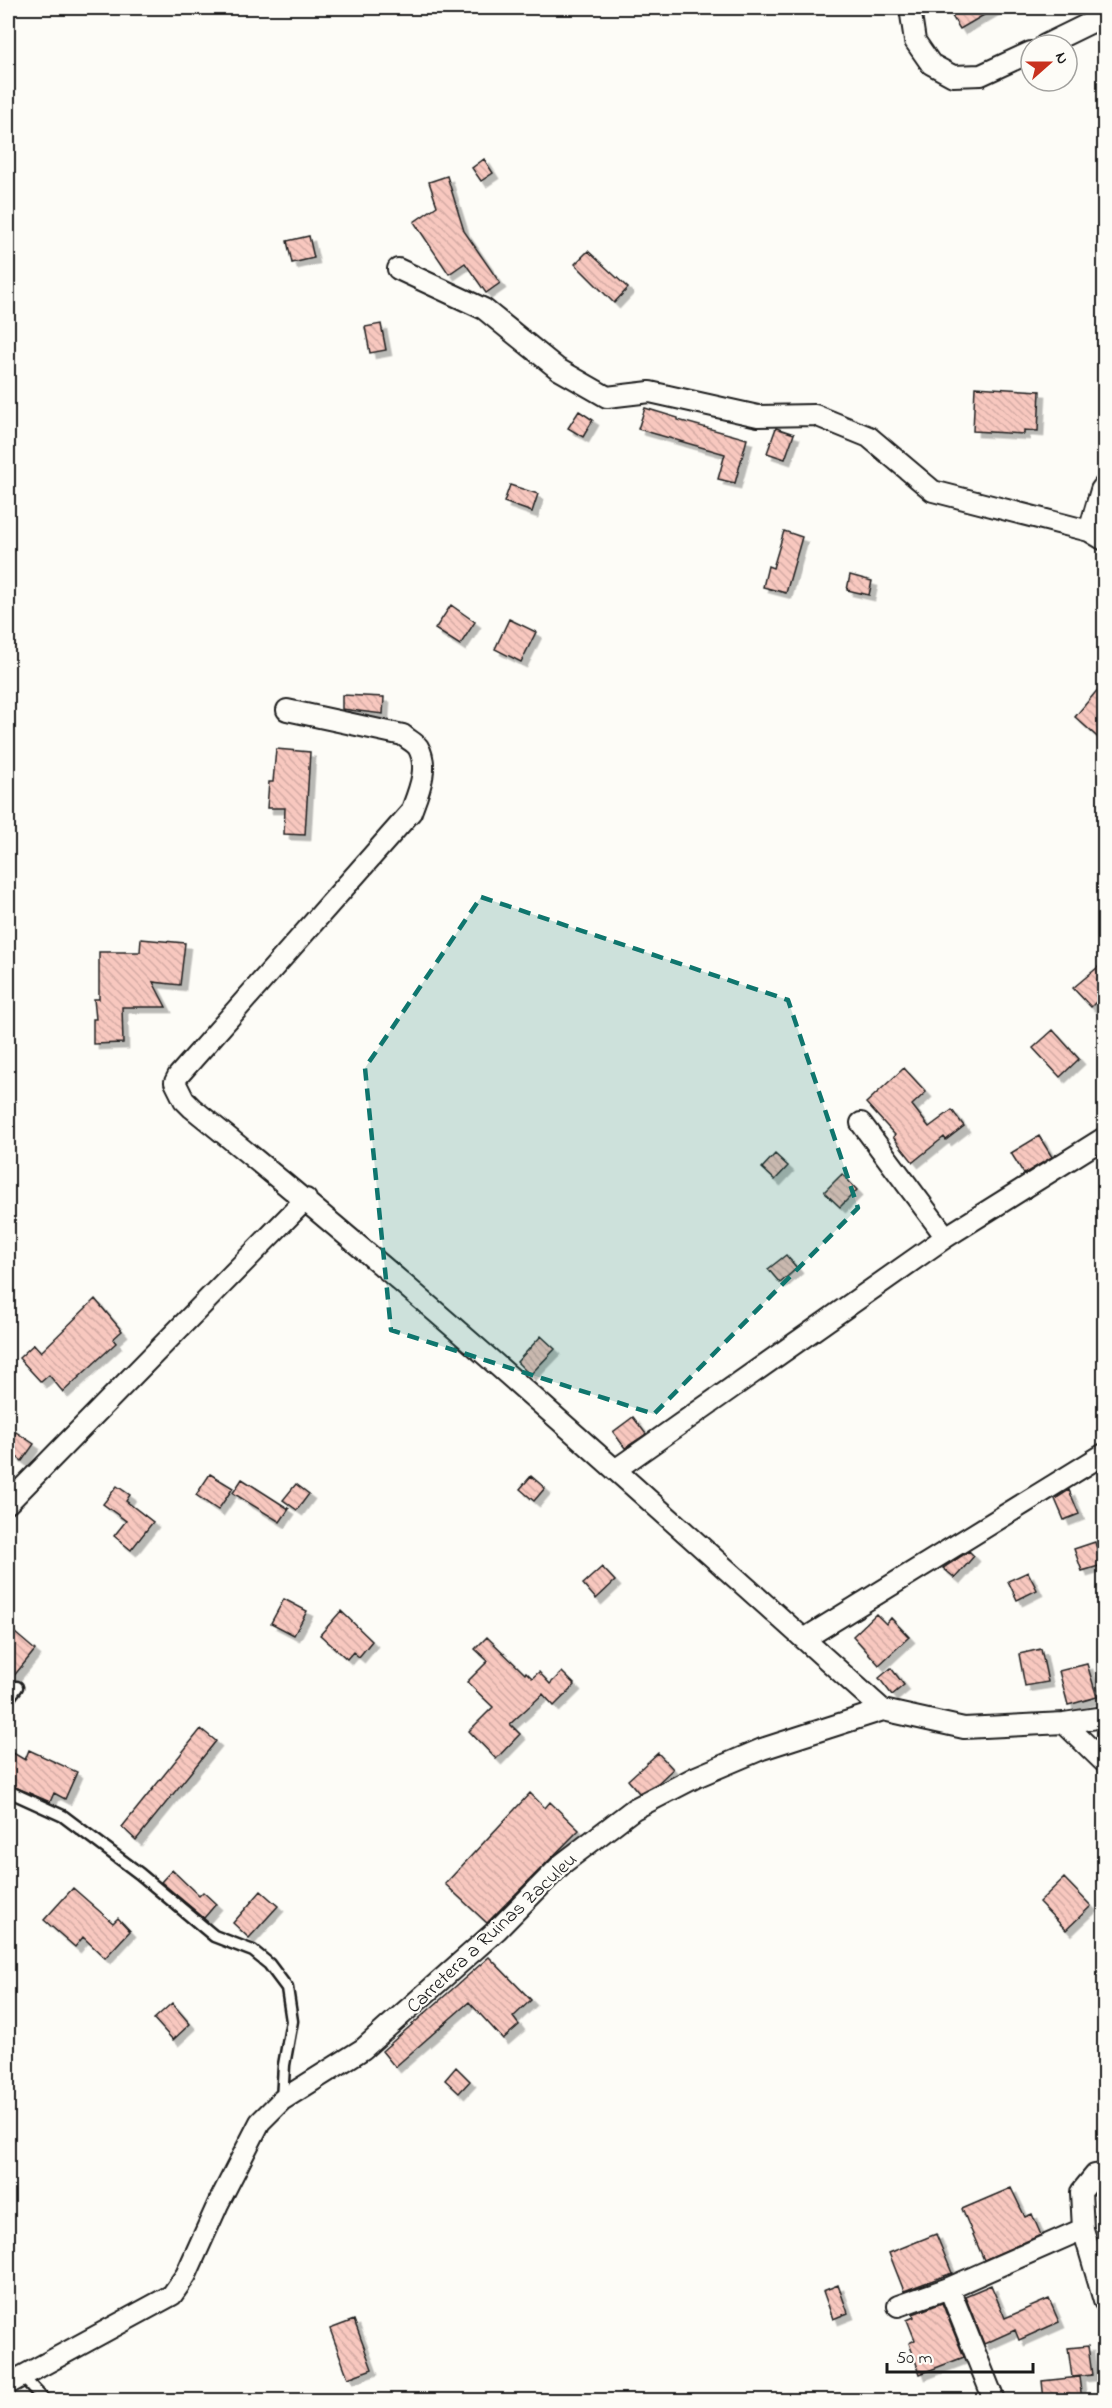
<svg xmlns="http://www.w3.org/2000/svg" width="1112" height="2408" font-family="'Indie Flower',sans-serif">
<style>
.building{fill:url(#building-back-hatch);stroke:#1c1c1c;stroke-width:1.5;filter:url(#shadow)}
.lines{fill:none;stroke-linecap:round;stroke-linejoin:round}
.service-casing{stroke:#1c1c1c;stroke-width:15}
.minor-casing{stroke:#1c1c1c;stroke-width:24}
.service{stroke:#fdfcf7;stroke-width:10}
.minor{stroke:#fdfcf7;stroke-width:20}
.marked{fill:#0f766e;fill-opacity:0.2;stroke:#0f766e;stroke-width:4.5;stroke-dasharray:12 8;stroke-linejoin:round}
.labels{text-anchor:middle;stroke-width:4.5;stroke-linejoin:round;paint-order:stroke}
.street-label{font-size:20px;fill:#1c1c1c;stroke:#fdfcf7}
</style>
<defs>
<pattern id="building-back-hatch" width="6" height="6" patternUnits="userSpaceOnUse" patternTransform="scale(1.5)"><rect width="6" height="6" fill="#f8c8bf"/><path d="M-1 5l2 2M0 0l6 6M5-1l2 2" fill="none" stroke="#d4aba4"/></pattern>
<filter id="shadow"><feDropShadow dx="5.5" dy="5.5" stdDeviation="0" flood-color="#0004"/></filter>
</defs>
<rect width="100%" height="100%" fill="#fdfcf7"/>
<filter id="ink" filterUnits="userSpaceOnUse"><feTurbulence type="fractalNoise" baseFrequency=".0167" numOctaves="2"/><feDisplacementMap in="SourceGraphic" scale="12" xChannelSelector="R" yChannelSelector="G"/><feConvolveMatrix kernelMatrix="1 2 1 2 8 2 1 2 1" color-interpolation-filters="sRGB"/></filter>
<g filter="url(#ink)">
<path class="building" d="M947,8h49l-36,21z
M484,159l9,14 -12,8 -9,-13z
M447,176l17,55 36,52 -14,10 -21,-30 -16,11 -35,-52 23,-16 -8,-24z
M309,236l5,22 -22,5 -5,-22z
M588,251l40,37 -14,15 -39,-39z
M381,324l5,26 -16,3 -5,-26z
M975,387l65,4 -2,40 -14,-1v4l-51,-3z
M645,408l33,10v2l69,19 -12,44 -17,-4 7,-25 -87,-25z
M579,411l14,9 -10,17 -15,-9z
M776,428l18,6 -9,25 -18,-6z
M510,485l28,9 -6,18 -28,-10z
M784,531l18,6 -16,56 -23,-6 5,-21 5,2z
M850,575l22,6 -3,14 -22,-5z
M451,605l24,17 -15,23 -25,-16z
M509,619l27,13 -15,30 -26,-13z
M1104,682v61l-29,-26z
M342,695l42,2 -1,17 -41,-5z
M276,749l34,3 -5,83 -21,-1 1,-26h-18l2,-26h4z
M141,939l44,4 -5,42 -27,-3 13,25h-44l1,36 -30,1v-25h3l-2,-20h5v-47h41z
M1104,962v32l-13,13 -18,-19z
M1053,1030l26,29 -19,18 -27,-29z
M904,1068l22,24 -14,13 17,22 23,-17 12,16 -18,14 -2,-3 -31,25 -20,-25 2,-2 -29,-32z
M1039,1136l13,21 -28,17 -13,-21z
M775,1154l13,12 -13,14 -13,-12z
M842,1174l15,16 -17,17 -16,-15z
M786,1255l11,13 -17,15 -12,-14z
M95,1299l27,32 -9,8 3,4 -53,49 -14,-17 -8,7 -22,-24 15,-14 7,8z
M541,1336l14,13 -25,26 -13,-13z
M633,1417l13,17 -21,14 -12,-16z
M16,1432l18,12 -12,17 -14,-11v-6z
M210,1474l23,14 -15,22 -22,-15z
M531,1476l14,12 -11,13 -14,-12z
M242,1479l47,30 -9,13 -47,-29z
M296,1484l13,10 -12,16 -14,-10z
M117,1486l13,9 -4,6 27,21 -22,28 -17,-14 12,-15 -23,-17z
M1069,1490l10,24 -15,6 -9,-21z
M1095,1542l7,23 -20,6 -8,-22z
M969,1551l5,5 -19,22 -12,-10z
M602,1567l13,14 -19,18 -13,-15z
M1028,1572l9,18 -20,10 -9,-19z
M284,1599l23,12 -13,24 -23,-12z
M341,1611l31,30 -13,16 -6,-5 -6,7 -27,-24z
M876,1614l10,10 5,-6 18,19 -30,28 -26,-29z
M8,1627l27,23 -27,33z
M487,1637l38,37 1,-2 6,6 7,-6 11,12 12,-12 13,13 -21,21 -11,-12 -33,30 10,10 -24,25 -27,-28 24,-24 -26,-25 21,-21 -13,-12z
M1041,1649l7,33 -23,4 -6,-32z
M1087,1664l10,33 -29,8 -9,-34z
M891,1668l13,17 -12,10 -13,-17z
M201,1729l15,12 -80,99 -14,-13z
M8,1750l17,10 4,-10 48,22 -12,27 -11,-6 -4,9 -42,-18z
M658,1753l15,16 -15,14 -19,10 -11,-13z
M530,1793l15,15 5,-6 29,28 -92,93 -42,-39z
M172,1870l27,26 4,-4 13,12 -12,14 -43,-36z
M1064,1878l27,28 -25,24 -27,-28z
M73,1888l40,35 5,-5 12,13 -25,27 -22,-21 -8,10 -31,-27z
M261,1891l17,15 -29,32 -16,-15z
M489,1957l42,43 -18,17 6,8 -16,14 -34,-37 -74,65 -13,-16z
M172,2003l18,21 -17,16 -19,-21z
M456,2067l14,14 -11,12 -14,-13z
M1011,2188l14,29 7,-3 9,21 -57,25 -22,-51z
M936,2234l16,39 -48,18 -15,-38z
M838,2285l10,28 -15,6 -10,-28z
M991,2285l14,33 44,-19 10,23 -40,18 -4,-10 -31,14 -19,-48z
M942,2303l22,54 -44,17 -11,-31 6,-3 -8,-20 7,-3 -1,-3z
M354,2320l18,49 -24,9 -18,-49z
M1088,2346l4,29 -20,2 -4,-29z
M1079,2377l3,23h-38l-2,-19z"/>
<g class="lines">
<defs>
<path id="service" d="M8,1699l9,-12
M8,1791l55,25 77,58 74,62 39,15 16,13 18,24 5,33 -8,44 -2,35
M22,2376l22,24"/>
<path id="minor" d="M910,8l5,33 16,23 22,12 28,-1 50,-23
M1045,45l45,-22 14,-3
M398,269l86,40 74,60 49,28 43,-5 108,24 57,-1 54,22 64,54 156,40 15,9
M1089,531l12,-41 3,-4
M287,710l116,25c4,4 11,7 15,12 12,20 0,46 -7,65l-233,264 -3,6 9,18 8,8c238,191 463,398 691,602
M861,1123l85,114
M615,1470l331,-233 158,-99
M8,1503l298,-304
M804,1639l300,-185
M1064,1723l40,39
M1104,2174l-9,1 -14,17 2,37 21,72
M949,2288l45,112
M898,2306l51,-18 134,-59
M8,2384l164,-89 14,-20 32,-71 42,-82 22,-22 81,-51 134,-119 65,-66 72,-55 62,-32 66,-28 121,-39 81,18 100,-5 40,-6"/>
</defs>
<use href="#service" class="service-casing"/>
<use href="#minor" class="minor-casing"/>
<use href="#service" class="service"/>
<use href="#minor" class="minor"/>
</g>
</g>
<path class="marked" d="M481,897l307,103 70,208 -204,206 -263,-84 -26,-262z"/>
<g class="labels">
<g class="street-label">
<text transform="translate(491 1932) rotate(-43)" y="7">Carretera a Ruinas Zaculeu</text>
</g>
</g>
<rect width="1112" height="2408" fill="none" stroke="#fdfcf7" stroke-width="30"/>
<rect x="15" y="15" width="1082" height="2378" fill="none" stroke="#1c1c1c" stroke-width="2" filter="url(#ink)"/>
<g transform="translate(1049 63) rotate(69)"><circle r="28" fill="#fdfcf7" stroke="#a3a29f" stroke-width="1.5"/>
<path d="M0-4.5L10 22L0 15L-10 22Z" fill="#c8321e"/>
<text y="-9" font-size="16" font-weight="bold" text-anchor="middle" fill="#1c1c1c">N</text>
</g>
<path d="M887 2363v9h146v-9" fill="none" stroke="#1c1c1c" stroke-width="3"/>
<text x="896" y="2363" font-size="18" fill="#1c1c1c" stroke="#fdfcf7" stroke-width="4.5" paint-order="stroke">50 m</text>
</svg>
